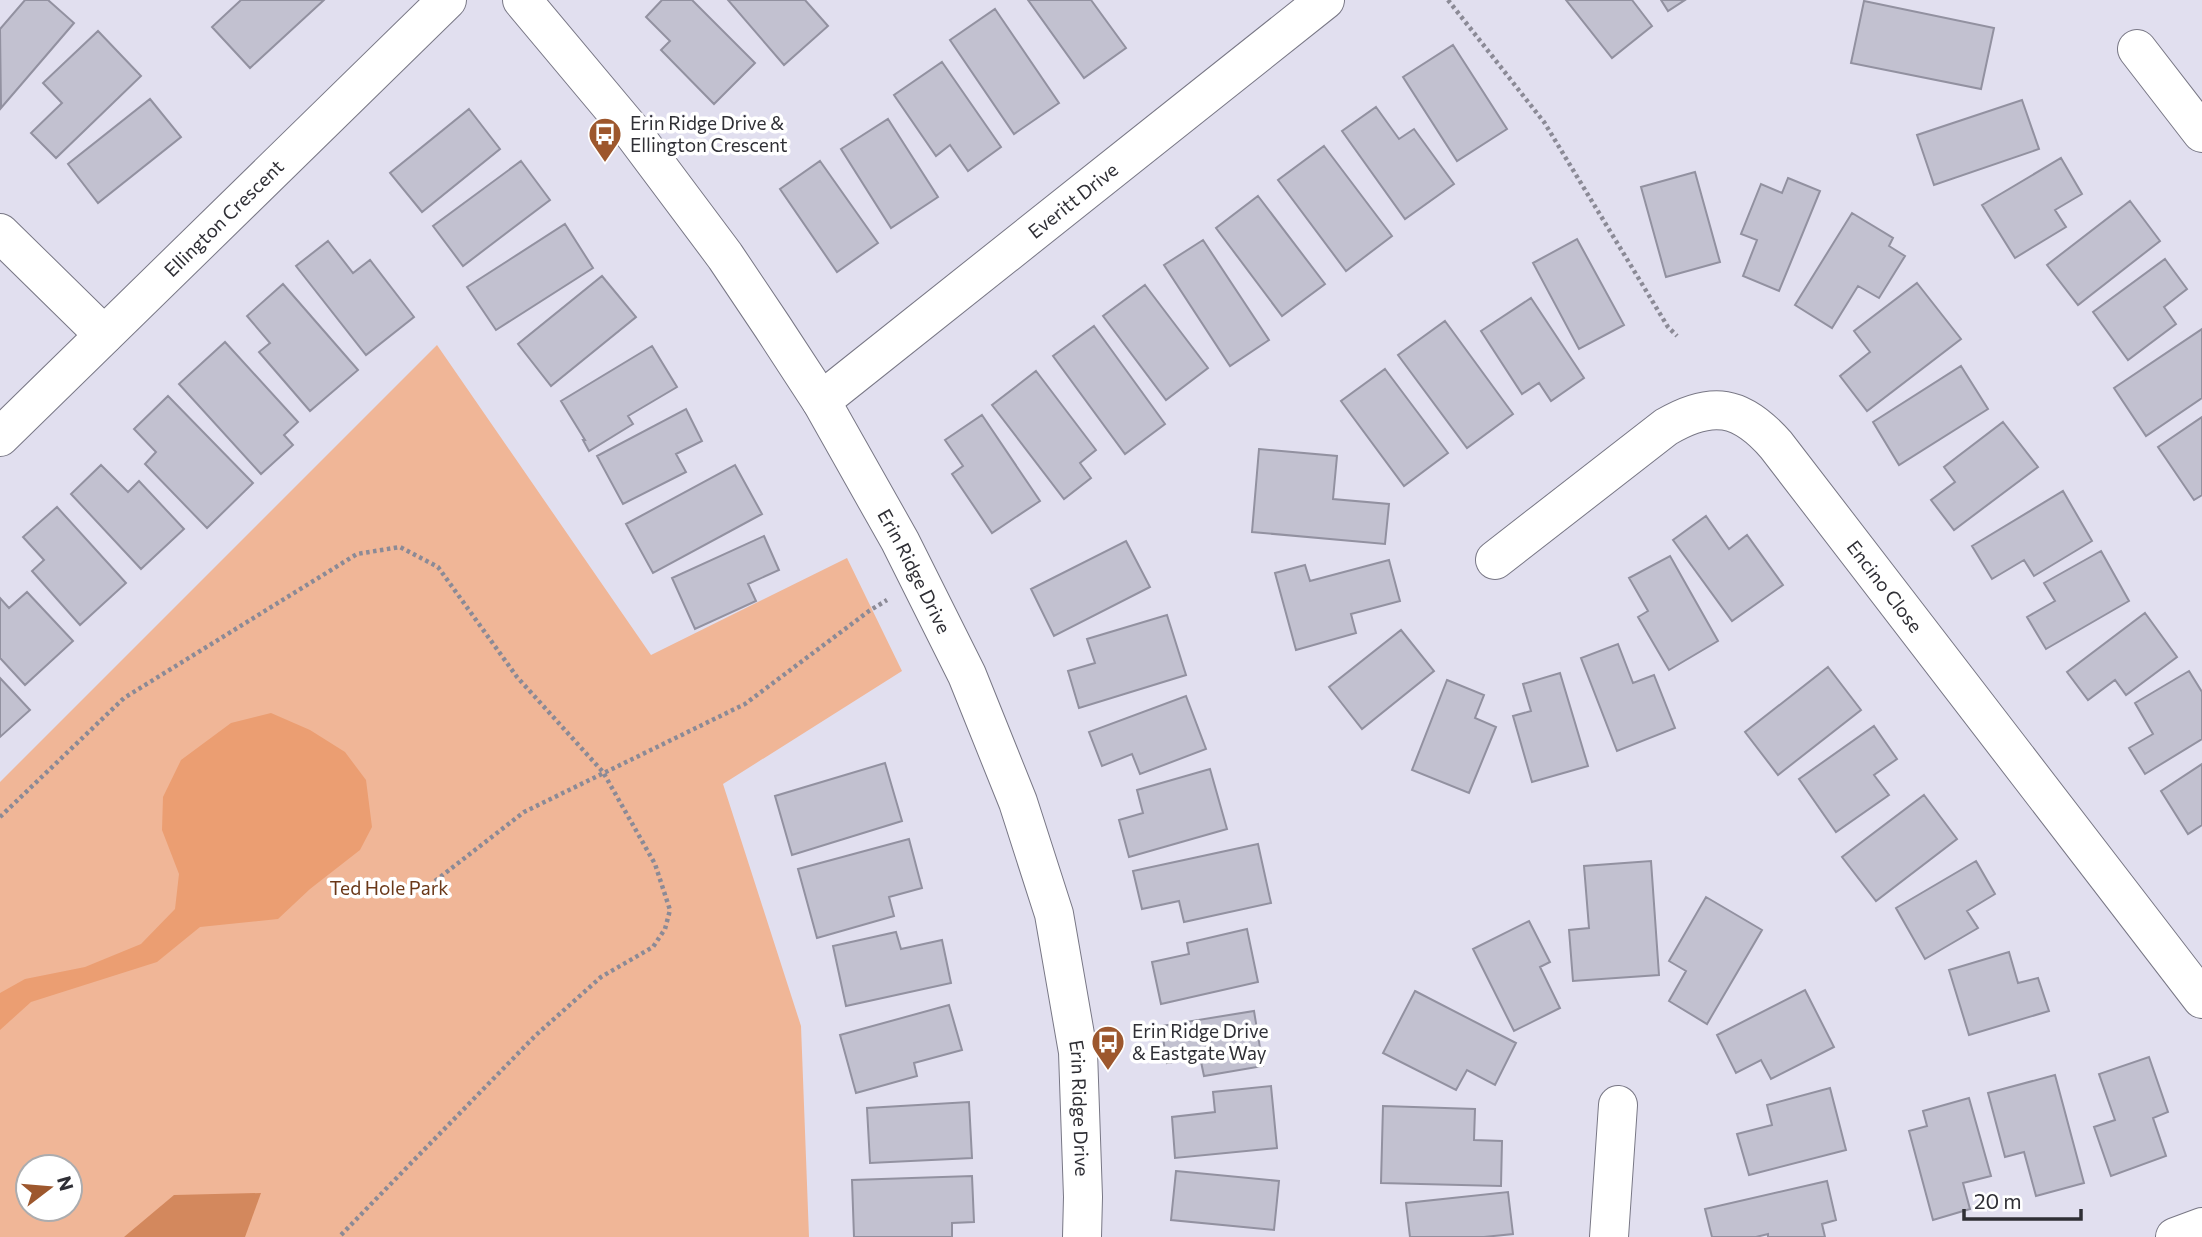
<svg xmlns="http://www.w3.org/2000/svg" width="2202" height="1237" font-family="Commissioner,sans-serif">
<style>
.green{fill:#f0b697;fill-rule:evenodd}
.forest{fill:#d3885d}
.water{fill:#eb9e72}
.building{fill:#c2c1d0;stroke:#9291a0;stroke-width:2}
.lines{fill:none;stroke-linecap:round;stroke-linejoin:round}
.minor-casing{stroke:#787785;stroke-width:40}
.tertiary-casing{stroke:#787785;stroke-width:40}
.path{stroke:#8b8a96;stroke-width:4.5;stroke-dasharray:3.5 3.5;stroke-linecap:butt}
.minor{stroke:#fff;stroke-width:38}
.tertiary{stroke:#fff;stroke-width:38}
.labels{text-anchor:middle;stroke-width:7;stroke-linejoin:round;paint-order:stroke}
.poi-label{font-size:19px;fill:#2f2f35;stroke:#fff;text-anchor:start}
.street-label{font-size:19px;fill:#2f2f35;stroke:#fff}
.park-label{font-size:19px;fill:#6a3819;stroke:#fff}
</style>
<rect width="100%" height="100%" fill="#e1dfef"/>
<path class="green" d="M437,345l214,310 196,-97 55,113 -179,113 78,242 8,211h-809v-455zM28,1167h42v42h-42z"/>
<path class="forest" d="M261,1193l-16,44h-121l50,-42z"/>
<path class="water" d="M271,713l39,17 35,22 21,28 6,47 -12,23 -50,39 -32,30 -78,8 -43,35 -126,40 -31,28v-37l25,-14 60,-12 56,-23 34,-35 4,-35 -17,-44 1,-33 18,-37 50,-37z"/>
<path class="building" d="M25,0h23l26,23 -73,85 -1,-79z
M241,0h83l-74,68 -38,-41z
M662,0h30l63,63 -41,41 -53,-54 9,-9 -24,-24z
M728,0h77l23,26 -44,39z
M1028,0h63l35,48 -42,30z
M1566,0h66l20,26 -40,32z
M1661,0h24l-17,11z
M1864,1l130,27 -13,61 -130,-26z
M995,9l64,94 -45,31 -64,-94z
M98,31l43,45 -85,82 -25,-25 31,-30 -19,-20z
M1453,45l54,84 -50,32 -54,-84z
M942,62l59,85 -33,24 -18,-26 -14,11 -42,-61z
M150,99l31,38 -83,66 -30,-39z
M2022,100l17,49 -105,36 -17,-50z
M1376,107l23,32 15,-10 40,55 -49,35 -63,-88z
M469,109l31,40 -78,63 -32,-39z
M888,119l50,78 -47,31 -50,-79z
M1324,146l68,90 -46,35 -68,-91z
M2061,158l21,36 -27,16 11,17 -51,31 -33,-53z
M521,161l29,39 -87,66 -30,-40z
M820,161l58,82 -41,29 -57,-83z
M1695,172l25,90 -54,15 -25,-90z
M1788,178l32,13 -41,100 -36,-15 14,-36 -16,-6 20,-50 21,9z
M1258,196l67,88 -43,32 -66,-88z
M2130,201l30,40 -82,64 -31,-40z
M1852,213l41,25 -4,8 16,10 -26,42 -21,-12 -26,42 -37,-23z
M565,224l28,44 -97,62 -29,-43z
M1577,239l47,86 -45,24 -46,-86z
M1203,240l66,100 -39,26 -66,-101z
M328,241l25,32 17,-13 44,57 -48,38 -70,-89z
M2165,259l22,30 -23,18 12,17 -48,36 -35,-48z
M602,276l34,41 -85,69 -33,-42z
M1917,283l44,56 -94,72 -27,-35 30,-24 -16,-21z
M283,284l75,86 -48,41 -51,-59 11,-9 -23,-27z
M1145,285l63,83 -42,32 -63,-84z
M1531,298l53,80 -33,23 -12,-18 -17,11 -41,-63z
M1445,321l68,93 -46,34 -69,-93z
M1094,326l71,98 -40,30 -72,-98z
M2202,329v69l-56,38 -32,-48z
M225,342l73,80 -14,13 9,10 -32,29 -82,-90z
M652,346l25,41 -49,29 5,8 -44,27 -6,-11h2l-24,-39z
M1961,366l27,43 -89,56 -26,-43z
M1385,369l63,84 -44,33 -63,-85z
M1036,371l60,79 -16,13 11,15 -27,21 -72,-94z
M168,396l85,87 -46,45 -62,-64 11,-12 -22,-23z
M686,409l16,32 -26,13 10,18 -63,32 -26,-48z
M982,415l58,86 -48,32 -40,-59 11,-8 -18,-26z
M2202,417v78l-8,5 -36,-53z
M2003,422l35,45 -84,63 -23,-30 24,-18 -11,-15z
M1259,449l78,7 -4,43 56,5 -4,40 -133,-12z
M101,465l27,27 11,-11 45,48 -43,40 -70,-75z
M735,465l27,49 -109,59 -27,-49z
M2063,491l29,50 -58,35 -10,-16 -32,19 -20,-33z
M57,507l69,76 -46,42 -48,-54 12,-11 -21,-23z
M1706,516l23,33 18,-14 36,50 -51,36 -59,-81z
M764,536l15,34 -31,14 8,17 -61,28 -23,-51z
M1126,541l24,46 -96,49 -23,-47z
M2101,551l28,50 -83,48 -19,-32 28,-16 -11,-18z
M1670,556l48,85 -49,29 -31,-53 10,-6 -19,-33z
M1389,560l11,41 -49,13 5,19 -60,17 -21,-77 30,-8 5,16z
M27,592l46,49 -48,44 -25,-27v-60l9,10z
M2145,613l32,44 -51,38 -11,-15 -27,20 -21,-28z
M1167,615l19,60 -107,33 -11,-37 27,-8 -8,-24z
M1401,630l33,41 -72,58 -33,-42z
M1618,644l15,39 21,-8 21,53 -58,23 -36,-93z
M1828,667l33,43 -83,65 -33,-43z
M2189,671l13,21v47l-57,35 -16,-26 24,-14 -18,-31z
M1560,673l28,93 -56,16 -19,-66 18,-5 -8,-27z
M0,678l30,32 -30,27z
M1447,680l37,15 -9,23 21,9 -27,66 -57,-23z
M1186,696l20,53 -66,25 -8,-20 -30,12 -13,-34z
M1874,726l23,33 -23,16 15,20 -53,37 -37,-53z
M885,763l17,58 -110,34 -17,-59z
M2202,764v61l-14,9 -27,-43z
M1210,769l17,60 -98,28 -10,-37 24,-7 -6,-23z
M1924,795l33,44 -81,62 -34,-44z
M909,839l13,49 -33,9 5,19 -77,22 -19,-69z
M1258,844l13,59 -87,19 -5,-21 -37,8 -9,-38z
M1651,861l8,114 -86,6 -4,-51 20,-2 -5,-62z
M1976,861l19,33 -28,17 11,17 -53,31 -29,-51z
M1706,897l56,33 -55,94 -38,-23 17,-30 -17,-10z
M1529,921l21,41 -10,5 20,41 -46,23 -41,-82z
M1247,929l11,53 -97,22 -9,-42 37,-8 -2,-11z
M896,932l5,17 41,-9 9,43 -105,23 -13,-60z
M2009,952l9,31 20,-5 11,33 -80,24 -20,-65z
M1805,990l29,57 -63,32 -10,-19 -25,13 -19,-38z
M1415,991l101,52 -21,42 -28,-15 -11,20 -73,-37z
M949,1005l13,45 -48,13 3,13 -61,17 -16,-58z
M1254,1011l9,55 -59,10 -4,-19 -33,6 -6,-37z
M2149,1057l19,55 -15,6 13,38 -55,20 -17,-49 21,-7 -16,-46z
M2055,1075l29,108 -48,13 -12,-44 -19,5 -17,-64z
M1271,1086l6,62 -102,10 -3,-41 43,-5 -2,-20z
M1830,1088l16,62 -97,25 -12,-41 35,-9 -5,-20z
M1969,1098l22,78 -28,7 7,26 -37,11 -24,-89 18,-5 -4,-15z
M969,1102l3,56 -102,5 -3,-55z
M1383,1106l92,3 -1,31 28,1 -1,45 -120,-3z
M1176,1171l103,10 -5,49 -103,-10z
M972,1176l2,46 -22,1v14h-98l-2,-57z
M1827,1181l9,39 -14,4 3,13h-57v-3l-12,3h-44l-7,-28z
M1508,1192l5,42 -29,3h-74l-4,-34z"/>
<g class="lines">
<defs>
<g id="minor">
<path d="M2137,49l65,84"/>
<path d="M0,233l104,102"/>
<path id="s1" d="M0,437l447,-437"/>
<path id="s2" d="M1495,560l171,-133c46,-27 75,-22 110,18l426,554"/>
<path d="M1609,1237l9,-132"/>
<path d="M2175,1237l27,-10"/>
</g>
<g id="tertiary">
<path id="s3" d="M522,0l108,129 95,127 47,70 49,75 79,140 67,134 51,127 36,112 24,138 5,145 -1,40"/>
<path id="s4" d="M821,401l504,-401"/>
</g>
</defs>
<use href="#minor" class="minor-casing"/>
<use href="#tertiary" class="tertiary-casing"/>
<path class="path" d="M1448,0l96,122 124,205 9,9
M0,817l124,-119 233,-144 43,-7 38,20 79,110 86,95 52,92 15,46 -5,19 -12,18 -52,30 -65,58 -197,202
M435,881l89,-69 221,-108 124,-93 18,-11"/>
<use href="#minor" class="minor"/>
<use href="#tertiary" class="tertiary"/>
</g>
<defs>
<symbol id="bus-pin" viewBox="-11 -11 22 30"><path d="M0 17L-7.5 6A9.5 9.5 0 1 1 7.5 6Z" fill="#9d572d" stroke="#fff"/><path d="M-5-6H5V4H4V6H2V4H-2V6H-4V4H-5ZM-3.5-4V0h7V-4ZM-3.5 1.2v1.5H-2V1.2ZM2 1.2v1.5H3.5V1.2Z" fill="#fff"/></symbol>
</defs>
<g fill-rule="evenodd">
<use href="#bus-pin" x="586" y="115" width="38" height="52"/>
<use href="#bus-pin" x="1089" y="1023" width="38" height="52"/>
</g>
<g class="labels">
<g class="poi-label">
<text x="630" y="130">Erin Ridge Drive &amp;<tspan x="630" dy="22">Ellington Crescent</tspan></text>
<text x="1132" y="1038">Erin Ridge Drive<tspan x="1132" dy="22">&amp; Eastgate Way</tspan></text>
</g>
<g class="street-label">
<text dy="7" stroke="none"><textPath href="#s4" startOffset="322">Everitt Drive</textPath></text>
<text dy="7" stroke="none"><textPath href="#s1" startOffset="313">Ellington Crescent</textPath></text>
<text dy="7" stroke="none"><textPath href="#s3" startOffset="695">Erin Ridge Drive</textPath></text>
<text dy="7" stroke="none"><textPath href="#s2" startOffset="520">Encino Close</textPath></text>
<text dy="7" stroke="none"><textPath href="#s3" startOffset="1262">Erin Ridge Drive</textPath></text>
</g>
<g class="park-label">
<text x="389" y="895">Ted Hole Park</text>
</g>
</g>
<g transform="translate(49 1188) rotate(74)"><circle r="33" fill="#ffffff" stroke="#acacae" stroke-width="2"/>
<path d="M0-5L12 26L0 18L-12 26Z" fill="#9d572d"/>
<text y="-10" font-size="19" font-weight="bold" text-anchor="middle" fill="#2f2f35">N</text>
</g>
<path d="M1964 1209v10h117v-10" fill="none" stroke="#2f2f35" stroke-width="3.5"/>
<text x="1974" y="1209" font-size="21" fill="#2f2f35" stroke="#ffffff" stroke-width="5" paint-order="stroke">20 m</text>
</svg>
